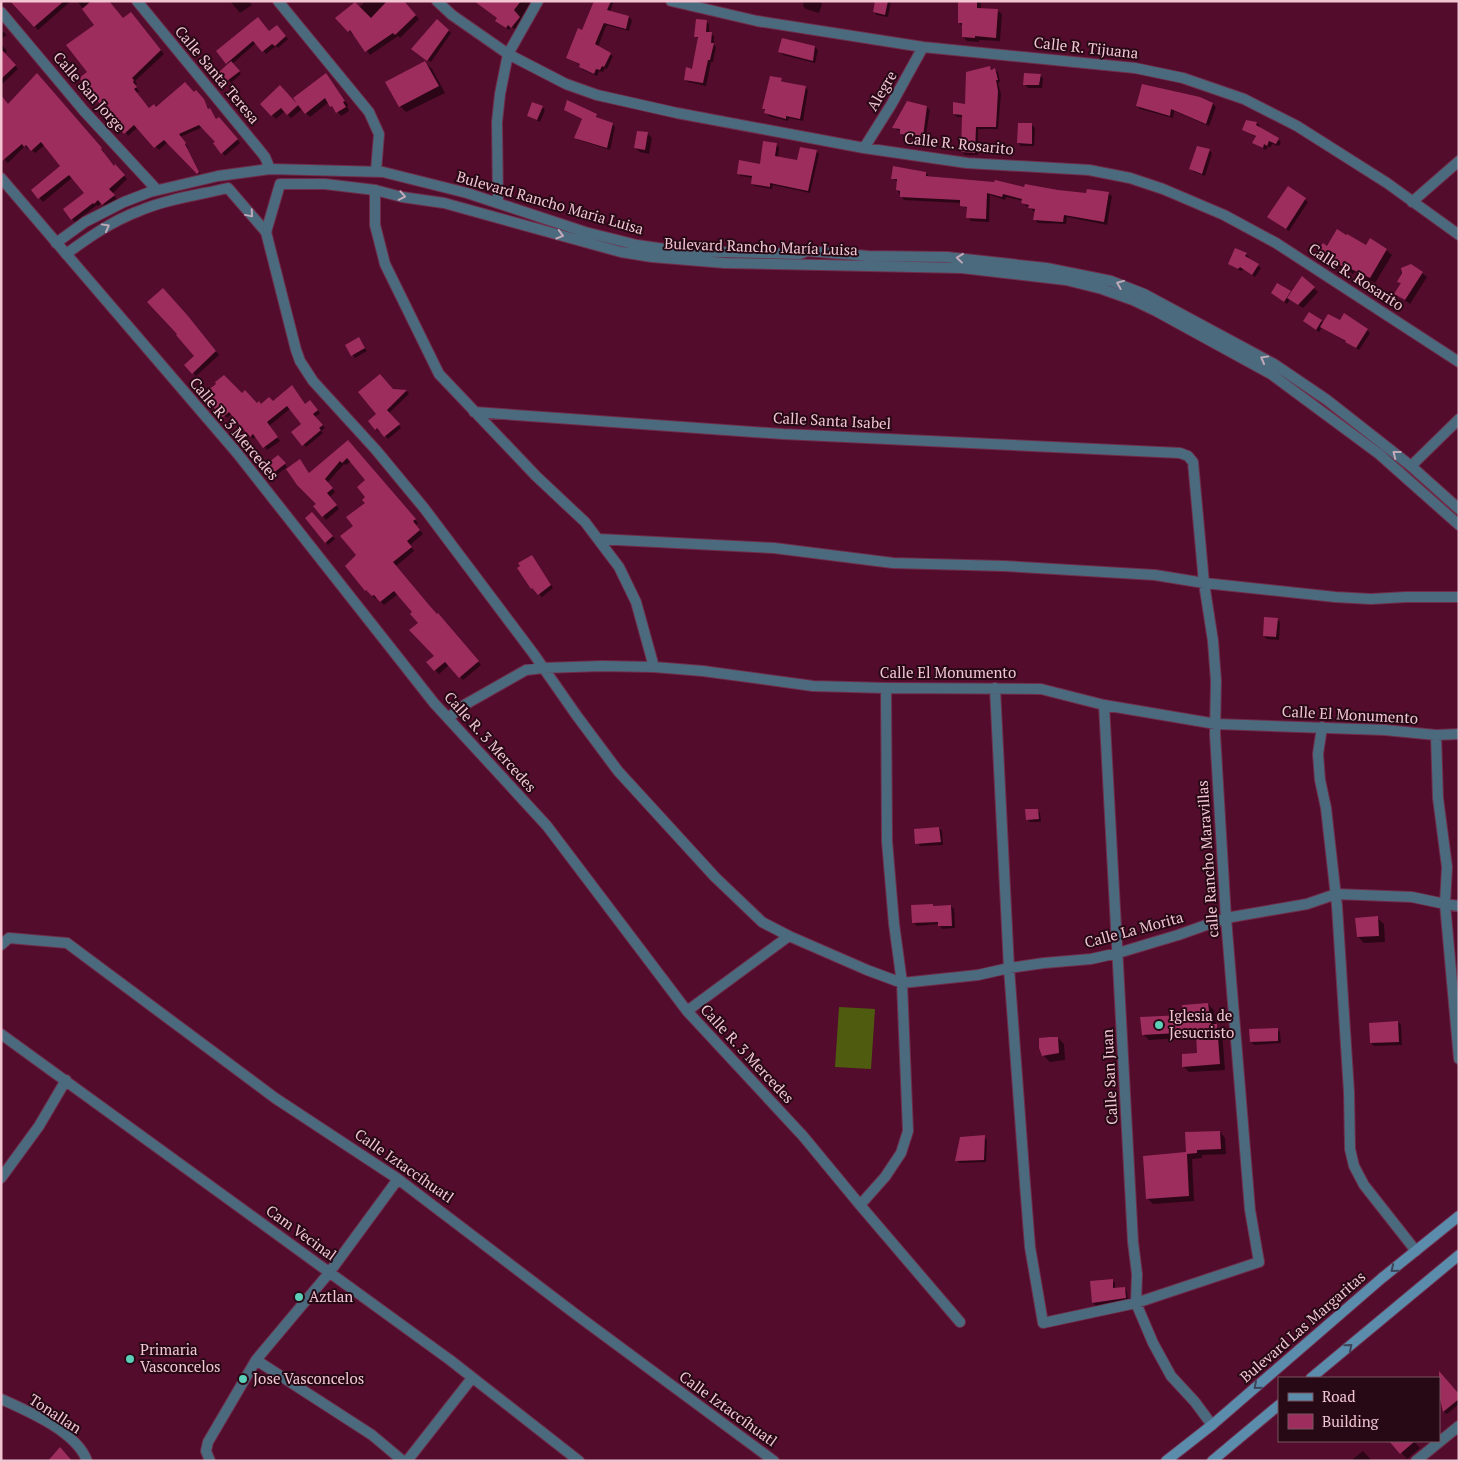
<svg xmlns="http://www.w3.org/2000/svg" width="1460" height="1462" font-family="'PT Serif',serif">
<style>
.green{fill:#4f5b0e}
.shadow{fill:#0007}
.building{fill:#9d2d5d}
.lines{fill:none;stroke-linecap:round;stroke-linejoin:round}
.minor-casing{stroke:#6f2d4a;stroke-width:12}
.tertiary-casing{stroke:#6f2d4a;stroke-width:12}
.secondary-casing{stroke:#6f2d4a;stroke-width:12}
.minor{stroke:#4c6a7e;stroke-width:10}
.tertiary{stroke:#4c6a7e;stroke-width:10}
.secondary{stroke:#5b8cac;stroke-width:10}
.oneway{stroke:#c0aab9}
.oneway2{stroke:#3e4459}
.poi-dot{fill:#5dceb8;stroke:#270915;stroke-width:2}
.labels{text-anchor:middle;stroke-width:4;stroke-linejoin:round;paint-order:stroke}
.street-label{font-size:15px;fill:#f1c5d2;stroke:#270915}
.poi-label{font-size:15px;fill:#f1c5d2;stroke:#270915;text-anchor:start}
</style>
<rect width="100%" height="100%" fill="#530c2c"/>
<path class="green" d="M839,1007l36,2 -4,60 -36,-2z"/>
<path class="shadow" d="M14,1h57l-33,29 -25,-28z
M77,1h14l4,5 28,14 11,-3 30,37 -29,27 2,3 -2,2 4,5 -3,2 14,16 6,-1 38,-14 5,1 18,25 5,1 18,22 -15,13 -9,-14 -13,-15 -23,10 8,10 -1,1 14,28 -33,-34 -9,8 -21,-23 -10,9 -39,-64 7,-47z
M230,1h19l3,4 -12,8z
M365,1h37l17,18 -19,19 -2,-2 -28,19 -16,-22 -1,2 -16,-17 22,-10z
M475,1h58l-12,22 -6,6 -4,-2 -2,3 -9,-7 -2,-5z
M595,1h19l-4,11 19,5 3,3 -3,11 -22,-6 -2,3 -7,19 15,9 -6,13 -2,-1 -2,4 -4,-1 -2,5 -14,-6 -3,-3 1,-2 -14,-7 15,-27z
M804,1h16l2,3 -3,9 -13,-4 -3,-3z
M876,1h15l-3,16 -11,-2 -3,-3z
M960,1h18l3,3v6h16l5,4 -2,27 -21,-1v2l-12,-1 -4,-4v-10l-4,-5z
M706,21l3,3v9l5,3v9l2,2 -3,15h-2l-5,24 -18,-4 -3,-3 8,-9 6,-30 -4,-4z
M279,29l9,10 -10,9 -2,-2 -10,8 -10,-11 -24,21 9,10 -10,9 -10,-11 8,-7 -11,-14z
M449,31l2,2 -20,29 -16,-11z
M1,32h3l3,3 -6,4z
M783,40l32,7 3,3 -3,13 -32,-8 -3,-3z
M1,44l6,7 -3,3 14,15 -17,16z
M425,63l7,6 13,24 -39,19 -6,-6z
M990,68l8,4 2,10 -2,1 3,11 -3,35h-20v26h-13l-3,-3 2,-35h-7l-3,-3 12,-9z
M1040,75l3,3 -1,10h-14l-3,-3z
M40,78l64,74 -1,1 11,14 5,2 8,10 -15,15 5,5 -11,9 -4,-5 -4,3 -1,-1 -22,17 -3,-3 14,-26 -13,-16 -30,25 -10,-11 29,-25 -17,-21 -10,8 -5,-5 -2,1 -3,-3 -17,17 -7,-7 8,-51z
M329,78l19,27 -1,1 2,5 -8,5 -12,-14 -19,15 -8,-8 -11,9 -3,-3z
M781,80l4,3 20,4 3,3 -5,31 -14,-3 -1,3 -19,-5 -3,-3 -3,-5z
M280,87l5,24 -9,8 -4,-4z
M1213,104l3,3 -7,19 -35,-15 -1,7 -33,-9 -3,-3z
M542,107l3,3 -5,12 -12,-6z
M927,107l3,3 -5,30 -21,-3 -3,-3v-3l-4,-1 -3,-3z
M565,110l31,5 3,5 13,4 3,3 -5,23 -31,-10 -3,-2 7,-18z
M1257,123l3,3 -1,2 22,14 -2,4 -7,-2 -2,4 -2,-2 -2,4 -13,-7 3,-6 -12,-7z
M1032,125l3,3 -1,18h-13l-3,-3z
M648,134l4,4 -3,16 -9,-2 -5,-4z
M776,145l3,2 -1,11 20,4 18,-11 3,3 -9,39 -37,-8 -1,4 -17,-3 -3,-2 1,-6 -12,-2 -3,-3 23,-8z
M1209,150l3,3 -7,23 -11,-4 -3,-3z
M926,173l3,3 96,12 62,6 21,-1 4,3 -5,29 -40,-8 -1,7 -28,-1 -3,-3 1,-9h-3l-3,-4 -4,-1 -3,-5 -17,-4 -1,3 -15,-5 -1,27 -18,-1 -3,-4v-8l-7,-4v-2l-57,-3 -7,-10 1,-8 -6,-4z
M1288,187l20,15 -19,29 -17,-12z
M1327,247h39l20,3 6,5 -17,28 -20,-11 -2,2 -10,-6 -1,1 -19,-12 -5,-5z
M1246,254l3,3 -1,2 13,9 -6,9 -11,-8 -3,2 -12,-7z
M1402,269l20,4 5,4 -17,27 -14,-10 6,-10 -3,-3z
M1303,278l15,14 -15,16 -13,-9 -3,5 -11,-8 14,-4 2,2z
M191,321l28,34 -23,21 -10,-11 10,-9z
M1321,321l3,3 43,6 3,3 -11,17 -37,-23 -3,5 -12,-8z
M359,339l8,12 -12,7 -8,-12z
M393,390l14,1 2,3 -20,19 12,15 -13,11 -7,-8 -2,1 -9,-11 8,-7z
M242,394l15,11 16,-3 40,3 7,8 -5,4 10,11 -4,3 2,2 -17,14 -13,-15 10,-8 -12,-16 -22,18 11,15 -13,9 -11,-14 -3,3 -2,-3 -19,-22 -5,4 -23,-23z
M351,445l67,78 -2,2 7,9 -13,11 4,6 -18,15 36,44 10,8 39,47 -18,15 -14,-15 -10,9 -11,-12 7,-6 -21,-44 -16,-18 -14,11 -7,-8 -1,2 -10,-9 -19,-24 11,-11 -4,-29 13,-23v-23l-16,-19 -5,4 -2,-1 -17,19 8,9 -5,5 9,12 -13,11 -3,-4 -20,-52 7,10z
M278,457l9,10 -13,10 -2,-3z
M315,516l20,23 -7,6 -2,-3z
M534,560l19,28 -11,9 -10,-9z
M1277,619l3,3 -1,18 -12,-1 -3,-3z
M1037,810l3,3 1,9h-11l-3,-3z
M939,828l3,3 1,14 -23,1 -3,-3z
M932,905l2,2 17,-1 3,3 1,19 -13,1 -3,-5 -22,2 -3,-3z
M1377,918l7,6 1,18 -21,1 -6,-6z
M1208,1004l6,6 2,15 6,6 3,39 -36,2 -6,-6 16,-12 -2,-17 -48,3 -6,-6z
M1398,1022l3,3 1,20 -28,1 -3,-3z
M1277,1029l3,3 1,11 -27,2 -3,-3z
M1058,1038l6,6 1,16 -15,2 -7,-7z
M1220,1132l5,6 1,16 -24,1v3l-10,1 2,42 -41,3 -6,-6 -3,-41 44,-3z
M984,1137l3,3 -1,22 -27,1 -2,-3z
M1112,1280l3,3v6l9,-1 3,3 1,10 -32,5 -3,-3z
M1441,1375l18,20v9l-12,10 -3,-2 -5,-18v-16h-2z
M1390,1441h24l6,7 -13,11z
M1363,1451l9,10h-20v-1z"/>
<path class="building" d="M10,1h54l-30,26z
M91,1h18l14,17 8,-6 30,38 -29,28 2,2 -1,2 4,5 -3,2 15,19 5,-4 2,3 29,-25 9,10 2,-2 8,9 4,10 2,-1 6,11 3,-2 19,22 -17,15 -8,-11 2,-1 -16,-17 -20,9 7,9 -1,1 14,28 -2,2 -33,-34 -10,8 -20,-23 -10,9 -45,-56 8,-6 -21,-27 28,-20 -12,-16z
M387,1h17l12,14 -21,20 -2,-2 -28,19 -15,-22 -2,2 -13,-14 20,-16 16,16z
M474,1h47l-7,9 6,7 -9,11 -3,-3 -2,3 -11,-7 2,-3z
M594,1h17l-4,9 22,6 -3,13 -22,-6 -1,2 -8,19 16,9 -7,14 -2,-1 -2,4 -4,-1 -2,5 -15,-7 1,-3 -14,-6 12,-30 4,2z
M875,1h13l-3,14 -12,-3z
M958,1h19v7l21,1 -2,29 -21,-2v2l-13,-1v-14h-4z
M258,17l11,14 8,-6 9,11 -11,10 -3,-2 -10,8 -9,-11 -27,23 -10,-13z
M437,19l12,11 -22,31 -16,-12z
M696,19l11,1 -1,12h6l-1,11h3l-4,17h-2l-5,23 -19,-3 2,-13 6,2 6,-32h-4z
M782,38l33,8 -2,15 -35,-9z
M1,49l15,16 -15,14z
M231,61l9,10 -13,10 -8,-9z
M425,61l14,25 -40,21 -14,-25z
M990,66l1,4 4,-2 3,12h-2l2,11 -2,36h-20l-1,26 -14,-1 1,-37 -9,-1v-12l12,2 1,-32z
M37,73l65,75 -1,1 13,17 1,-2 10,11 -16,14 6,6 -13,10 -4,-5 -4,4 -1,-1 -22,17 -8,-11 21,-16 -15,-18 -31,24 -7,-9 29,-24 -19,-24 -10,9 -5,-6 -2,2 -2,-3 -21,18v-67l7,9z
M326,73l19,28 -2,1 3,5 -10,6 -4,-7 -2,1 -5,-9 -20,16 -7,-9 -11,10 -6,-7 -10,8 -11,-12 20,-19 17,19 -4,-6z
M1024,73l17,1 -2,11h-16z
M770,76l12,2 -1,3 3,1 22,4 -6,33 -14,-3v3l-22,-6 1,-4h-3z
M1142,84l58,13 13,6 -7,21 -35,-15 -1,7 -34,-10z
M567,100l30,14 -1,3 17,6 -6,25 -33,-10 8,-19 -18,-9z
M907,101l20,5 -4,31 -23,-3v-5l-8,-1z
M532,102l11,4 -6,14 -10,-4z
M1246,120l11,2 -1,3 23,13 -3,6 -7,-3 -2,5 -3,-2 -1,4 -11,-5 4,-7 -14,-6z
M1018,123h14v21l-15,-1z
M637,131l11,1 -3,18 -11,-2z
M763,141l14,2 -2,13 22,4 3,-13 17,3 -9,41 -38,-8v4l-19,-3 1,-8 -15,-2 2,-14 21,4z
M1197,146l13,3 -8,25 -13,-5z
M893,166l33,6v4l68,6 1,-2 29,7 1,-3 33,6 28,3 1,-4 22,3 -5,30 -40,-7 -1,7 -30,-2 2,-11 -7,-1 1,-3 -8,-2 1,-4 -19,-5 -1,3 -15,-4 -1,26 -20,-1 1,-11 -7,-1v-6l-60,-3v-6l-4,-1 1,-11h-6z
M1288,186l18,12 -20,31 -19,-12z
M1337,229l9,6 1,-1 19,11 4,-7 17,11 -17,29 -21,-10 -1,2 -11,-7 -1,2 -20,-13 7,-9 4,3z
M1235,248l12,5 -2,3 14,8 -7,11 -12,-8 -2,2 -10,-5z
M1411,264l12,8 -18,28 -11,-6 7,-11 -4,-1 5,-9 -1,-5z
M1302,276l13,11 -17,18 -11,-7z
M1277,283l14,8 -7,11 -13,-9z
M163,288l25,28 28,35 -24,23 -8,-9 10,-9 -18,-21 1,-1 -30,-32z
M1309,312l13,8 -6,10 -13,-9z
M1344,313l24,16 -12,19 -11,-6 1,-1 -26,-14 8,-13 12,6z
M359,337l6,11 -14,8 -6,-11z
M380,374l13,15 14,1 -20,20 13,14 -16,13 -7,-9 -2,2 -7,-9 8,-7 -18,-22z
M224,375l18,18 3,-3 12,13 2,-2 2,3 8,-7 4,4 19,-16 13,19 5,-4 8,10 -5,4 10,11 -4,3 2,2 -19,16 -11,-14 10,-8 -14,-18 -20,16 11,15 -15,11 -10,-14 -3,3 -21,-25 -6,5 -21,-22 14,-11 -1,-2z
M348,440l68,79 -3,2 7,9 -13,11 5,6 -19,15 36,43 8,9 1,-1 41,48 -20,17 -14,-16 -11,9 -8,-9 8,-6 -25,-26 9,-7 -8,-9 2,-2 -18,-21 -14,11 -6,-7 -2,1 -6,-6 -1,1 -20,-25 11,-11 -16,-19 13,-10 -7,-9 19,-14 -3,-3 3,-3 -8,-10 8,-7 -18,-22 -5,5 -2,-2 -15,18 8,9 -6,5 10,12 -15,12 -9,-11 3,-2 -19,-19 -11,-16 14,-10 9,14z
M278,455l8,8 -15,12 -7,-9z
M312,512l21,24 -8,7 -20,-25z
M532,555l19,30 -13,10 -6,-7 -1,1 -14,-21 3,-2 -2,-3z
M1264,617l14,1 -2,19 -13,-1z
M1025,809h13l1,10 -13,1z
M939,827l2,15 -26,2 -1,-15z
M933,904v2l18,-1 1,21h-14v-4l-26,1 -1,-18z
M1378,916l1,20 -22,1 -2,-19z
M1208,1003l3,21h6l3,40 -38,3v-13l15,-1 -1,-21 -54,3 -2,-18 43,-2 -1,-10z
M1398,1021l1,21 -29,1 -1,-20z
M1278,1028v13l-28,1 -1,-13z
M1050,1037h8l1,16 -17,3 -3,-8v-10z
M1220,1131l1,18 -24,1v3l-10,1 2,42 -43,3 -3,-43 43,-4 -1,-20z
M985,1135l-1,25 -29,1 5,-24z
M1113,1279v9l12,-1 1,11 -34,5 -2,-22z
M1439,1371l20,23v5l-16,13 -4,-18z
M1389,1441h26l-15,13z
M60,1447l12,14h-24z"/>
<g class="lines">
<defs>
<path id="minor" d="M137,1l120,146 8,10 5,12
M278,1l91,111 10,22 -3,37
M437,1l15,14 56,39 58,30 31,11 80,18 187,35 103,15 122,7 41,8 33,11 61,26 52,28 183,119
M671,1l86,20 166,26 212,21 48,10 61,21 53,27 90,57 72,52
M1,12l83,99 73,79
M864,148l27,-43 32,-58
M1,178l236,275 197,250 113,123 140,185 116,125 57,69 100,117
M375,190v35l10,39 54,110 97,102 49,46 34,45 17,35 18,65
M1412,202l47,-41
M498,203l-1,-81 3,-28 8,-40 30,-53
M266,232l30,118 4,11 13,20 63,69 48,58 109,145 44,63 41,55 97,106 47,45 27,14 78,34 35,13 76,-8 31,-7 35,-5 47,-4 27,-6 60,-18 48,-17 81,-14 29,-10 76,3 33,7 14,2
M474,412l309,22 397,19 8,3 5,6 11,121 9,58 3,40 -1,53 11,184 24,292 9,52 -123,41 -93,20 -13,-76 -5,-63 -16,-216 -14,-280
M1411,466l48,-47
M598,539l176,9 119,15 111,3 151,9 49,8 131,14 36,2 35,-2h53
M1104,705l29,537 4,32 -1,29 17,40 18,33 24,26 17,23
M448,718l18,-14 60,-34 17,-2 59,-2 52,1 49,4 110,15 73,2 155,1 63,16 112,19 169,6 51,5 23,-1
M1322,727l-4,27 2,26 6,28 11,98 12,186 1,57 4,17 10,19 52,66
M1436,735l2,63 9,69 -2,37 14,155
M1,945l8,-7 58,5 208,155 123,81 176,134 200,148
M687,1011l102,-75
M1,1034l449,326 129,101
M1,1178l38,-52 27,-46
M860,1205l25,-28 16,-24 7,-22 -6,-148 -8,-59 -7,-83 -1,-153
M256,1360l116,75 31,26
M1,1399c27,12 76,33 86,62
M210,1461l-4,-10 2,-9 48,-82 73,-87 69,-94
M407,1461l65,-83
M1416,1461l43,-35"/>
<path id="tertiary" d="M56,243l29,-21 39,-20 26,-10 68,-16 52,-7 113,3 84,21 118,39 52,13 42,6 121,3 7,-3 61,5 79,1 99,11 65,13 33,13 130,70 53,36 84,66 48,43
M66,254c22,-16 46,-33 73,-43 28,-12 59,-16 89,-23l38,44 14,-48h45l50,6 27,7 42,6 177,49 31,5 73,6 237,5 104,12 36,9 31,11 23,11 115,63 108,80 80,71"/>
<path id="secondary" d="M1311,1378l148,-123
M1166,1461l46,-36 170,-147 77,-62
M1212,1461l67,-56"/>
</defs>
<use href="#minor" class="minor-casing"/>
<use href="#tertiary" class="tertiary-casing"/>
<use href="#secondary" class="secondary-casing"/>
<use href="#minor" class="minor"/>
<use href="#tertiary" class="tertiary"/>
<use href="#secondary" class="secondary"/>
</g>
<defs><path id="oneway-chevron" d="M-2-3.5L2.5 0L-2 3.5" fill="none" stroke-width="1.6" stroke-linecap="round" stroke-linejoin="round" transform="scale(1.25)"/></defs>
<g class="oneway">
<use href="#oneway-chevron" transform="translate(402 196) rotate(11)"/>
<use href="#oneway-chevron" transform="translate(250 214) rotate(50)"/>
<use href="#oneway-chevron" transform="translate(106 227) rotate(-29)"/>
<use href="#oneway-chevron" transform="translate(560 235) rotate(16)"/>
<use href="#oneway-chevron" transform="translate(960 258) rotate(-174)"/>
<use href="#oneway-chevron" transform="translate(1120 284) rotate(-158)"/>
<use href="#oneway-chevron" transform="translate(1264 359) rotate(-151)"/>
<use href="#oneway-chevron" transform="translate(1396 454) rotate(-142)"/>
</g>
<g class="oneway2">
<use href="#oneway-chevron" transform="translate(1394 1269) rotate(141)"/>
<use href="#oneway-chevron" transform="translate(1349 1347) rotate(-40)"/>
<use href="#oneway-chevron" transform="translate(1257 1386) rotate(139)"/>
</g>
<g class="poi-dot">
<circle cx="1159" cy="1025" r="5"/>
<circle cx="299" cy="1297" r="5"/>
<circle cx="130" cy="1359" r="5"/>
<circle cx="243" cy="1379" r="5"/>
</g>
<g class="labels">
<g class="street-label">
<text transform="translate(1086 48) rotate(6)" y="5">Calle R. Tijuana</text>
<text transform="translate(217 75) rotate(50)" y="5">Calle Santa Teresa</text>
<text transform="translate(882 91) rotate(-60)" y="5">Alegre</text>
<text transform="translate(89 92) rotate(49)" y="5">Calle San Jorge</text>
<text transform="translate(959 144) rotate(6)" y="5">Calle R. Rosarito</text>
<text transform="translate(550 203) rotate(16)" y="5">Bulevard Rancho Maria Luisa</text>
<text transform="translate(761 247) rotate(2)" y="5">Bulevard Rancho María Luisa</text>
<text transform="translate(1356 277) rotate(33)" y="5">Calle R. Rosarito</text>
<text transform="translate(832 421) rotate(3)" y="5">Calle Santa Isabel</text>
<text transform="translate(234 429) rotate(50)" y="5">Calle R. 3 Mercedes</text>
<text x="948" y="678">Calle El Monumento</text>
<text transform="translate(1350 715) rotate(3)" y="5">Calle El Monumento</text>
<text transform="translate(490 742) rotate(48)" y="5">Calle R. 3 Mercedes</text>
<text transform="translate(1208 859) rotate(-94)" y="5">calle Rancho Maravillas</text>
<text transform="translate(1134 930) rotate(-15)" y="5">Calle La Morita</text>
<text transform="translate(747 1054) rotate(47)" y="5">Calle R. 3 Mercedes</text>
<text transform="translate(1110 1077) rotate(-93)" y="5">Calle San Juan</text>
<text transform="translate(404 1166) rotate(35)" y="5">Calle Iztaccíhuatl</text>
<text transform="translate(301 1233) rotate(36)" y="5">Cam Vecinal</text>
<text transform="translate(1303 1327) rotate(-41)" y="5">Bulevard Las Margaritas</text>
<text transform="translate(728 1409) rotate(36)" y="5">Calle Iztaccíhuatl</text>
<text transform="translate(55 1414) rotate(33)" y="5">Tonallan</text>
</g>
<g class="poi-label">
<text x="1169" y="1021">Iglesia de<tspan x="1169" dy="17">Jesucristo</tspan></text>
<text x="309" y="1302">Aztlan</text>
<text x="140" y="1355">Primaria<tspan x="140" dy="17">Vasconcelos</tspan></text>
<text x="253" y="1384">Jose Vasconcelos</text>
</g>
</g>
<rect width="1460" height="1462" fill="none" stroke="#f1c5d2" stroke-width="5"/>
<rect x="1278" y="1377" width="162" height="65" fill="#270915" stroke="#785461"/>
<rect x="1288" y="1393" width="25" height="8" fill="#5b8cac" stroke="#785461"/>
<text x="1322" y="1402" font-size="15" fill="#f1c5d2">Road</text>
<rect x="1288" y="1414" width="25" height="15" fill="#9d2d5d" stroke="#785461"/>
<text x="1322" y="1427" font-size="15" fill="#f1c5d2">Building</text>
</svg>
